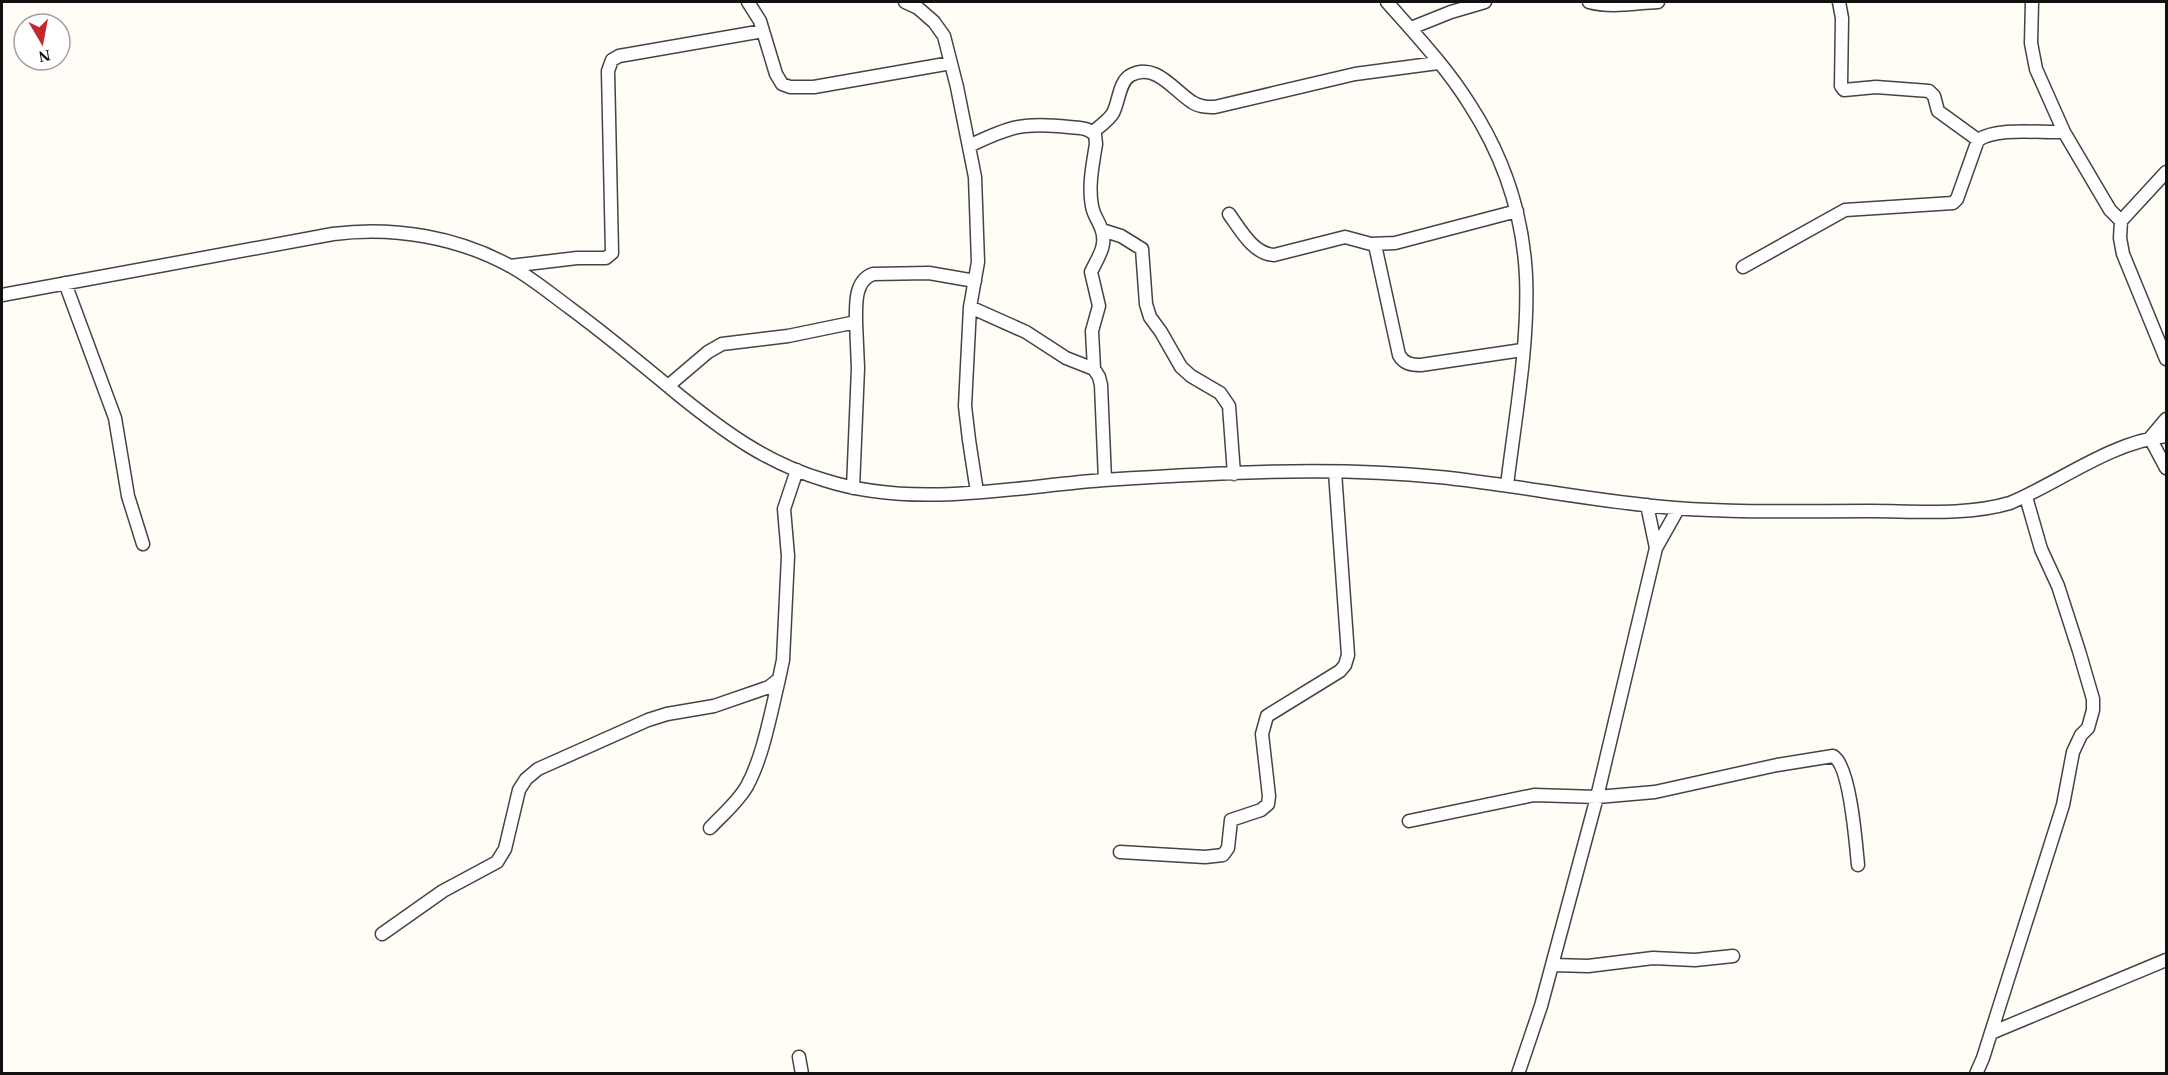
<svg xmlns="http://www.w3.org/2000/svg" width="2168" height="1075" font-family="Georgia,serif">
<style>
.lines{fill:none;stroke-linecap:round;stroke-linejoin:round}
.minor-casing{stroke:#444;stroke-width:15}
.minor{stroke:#fff;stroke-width:12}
</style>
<rect width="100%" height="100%" fill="#fffdf5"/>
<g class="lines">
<defs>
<path id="minor" d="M748,2l12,19 16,53 6,10 8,3h24l137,-24
M905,2l13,6 16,14 10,14 13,51 18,90 3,85 -8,45 -5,99 4,34 8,52
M1387,2c29,33 60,66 83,103 33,51 53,110 56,171 3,67 -11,143 -19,209
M1589,2c22,6 46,1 69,0
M1839,2l3,16 -1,68 3,4 32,-3 53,4 5,5 4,15 40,29
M2032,2l-1,41 5,26 28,63 46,78 11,11
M1411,28l40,-16 34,-10
M1093,132c7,-6 16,-12 20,-19 6,-11 6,-32 18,-38 25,-13 43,16 61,27 7,5 15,5 23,5l140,-33 83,-11
M969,146c41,-20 55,-24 100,-19 10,1 19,0 26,8l1,9c-3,19 -8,42 -4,62 1,8 6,14 9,22 7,17 -3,29 -10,44l8,34 -7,25 2,38
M2166,172l-45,49 -1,17 3,16 43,105
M1229,214c11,15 24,40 45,41l71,-18 26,7 24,-1 122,-32
M1102,230l19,6 21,13 4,55 4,13 11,15 20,35 10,9 29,17 9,13 5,68
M1375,245l24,110c5,9 13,10 22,10l101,-15
M510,266l67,-8h29l6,-5 -4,-182 4,-11 7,-4 144,-25
M1743,267l102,-57 108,-7 4,-4 21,-59c20,-13 61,-7 86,-8
M65,283l50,135 13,78 15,48
M2,295l331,-61c61,-8 125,3 179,33 21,12 39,27 58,41 38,28 74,58 110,88 46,37 87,67 144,84 90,29 188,7 280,0 111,-7 224,-14 335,-3 79,8 157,25 236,31 65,5 130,3 194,3 46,0 97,5 141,-8 52,-22 99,-60 156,-67
M970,307l56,25 40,26 28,11 5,8 2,8 4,95
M668,386l40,-34 14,-8 66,-8 68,-14c0,-17 -2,-41 17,-48l56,-1 46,8
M2150,438l16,30
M2150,438l16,-19
M853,488l5,-120 -2,-46
M1647,505l9,43
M1409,821l125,-26 63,2 58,-5 122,-27 56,-9c17,9 23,88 25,109
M710,828c12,-13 28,-26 37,-42 16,-29 24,-74 32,-107
M1120,852l85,5 18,-2 5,-7 3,-28 30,-10 7,-6 1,-8 -7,-62 5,-18 73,-45 5,-6 3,-10 -13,-183
M382,934l61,-43 54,-29 8,-13 14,-59 7,-11 12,-10 110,-49 19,-6 47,-8 55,-19 10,-8 4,-19 5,-104 -4,-47 13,-39
M1553,965l35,1 65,-8 42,2 38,-4
M1991,1033l175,-73
M799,1057l3,17
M1518,1074l23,-68 56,-209 59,-249 22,-39
M1976,1074l7,-16 80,-253 10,-53 8,-17 7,-7 5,-18v-11l-14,-48 -21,-65 -17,-37 -15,-52"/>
</defs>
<use href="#minor" class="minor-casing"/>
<use href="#minor" class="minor"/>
</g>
<rect width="2168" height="1075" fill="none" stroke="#111111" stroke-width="6"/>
<g transform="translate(42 42) rotate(170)"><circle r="28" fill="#ffffff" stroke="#a0a0a0" stroke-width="1.5"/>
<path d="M0-4.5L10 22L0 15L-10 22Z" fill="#c4262e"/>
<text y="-9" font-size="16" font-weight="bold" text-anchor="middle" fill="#111111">N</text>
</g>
</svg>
